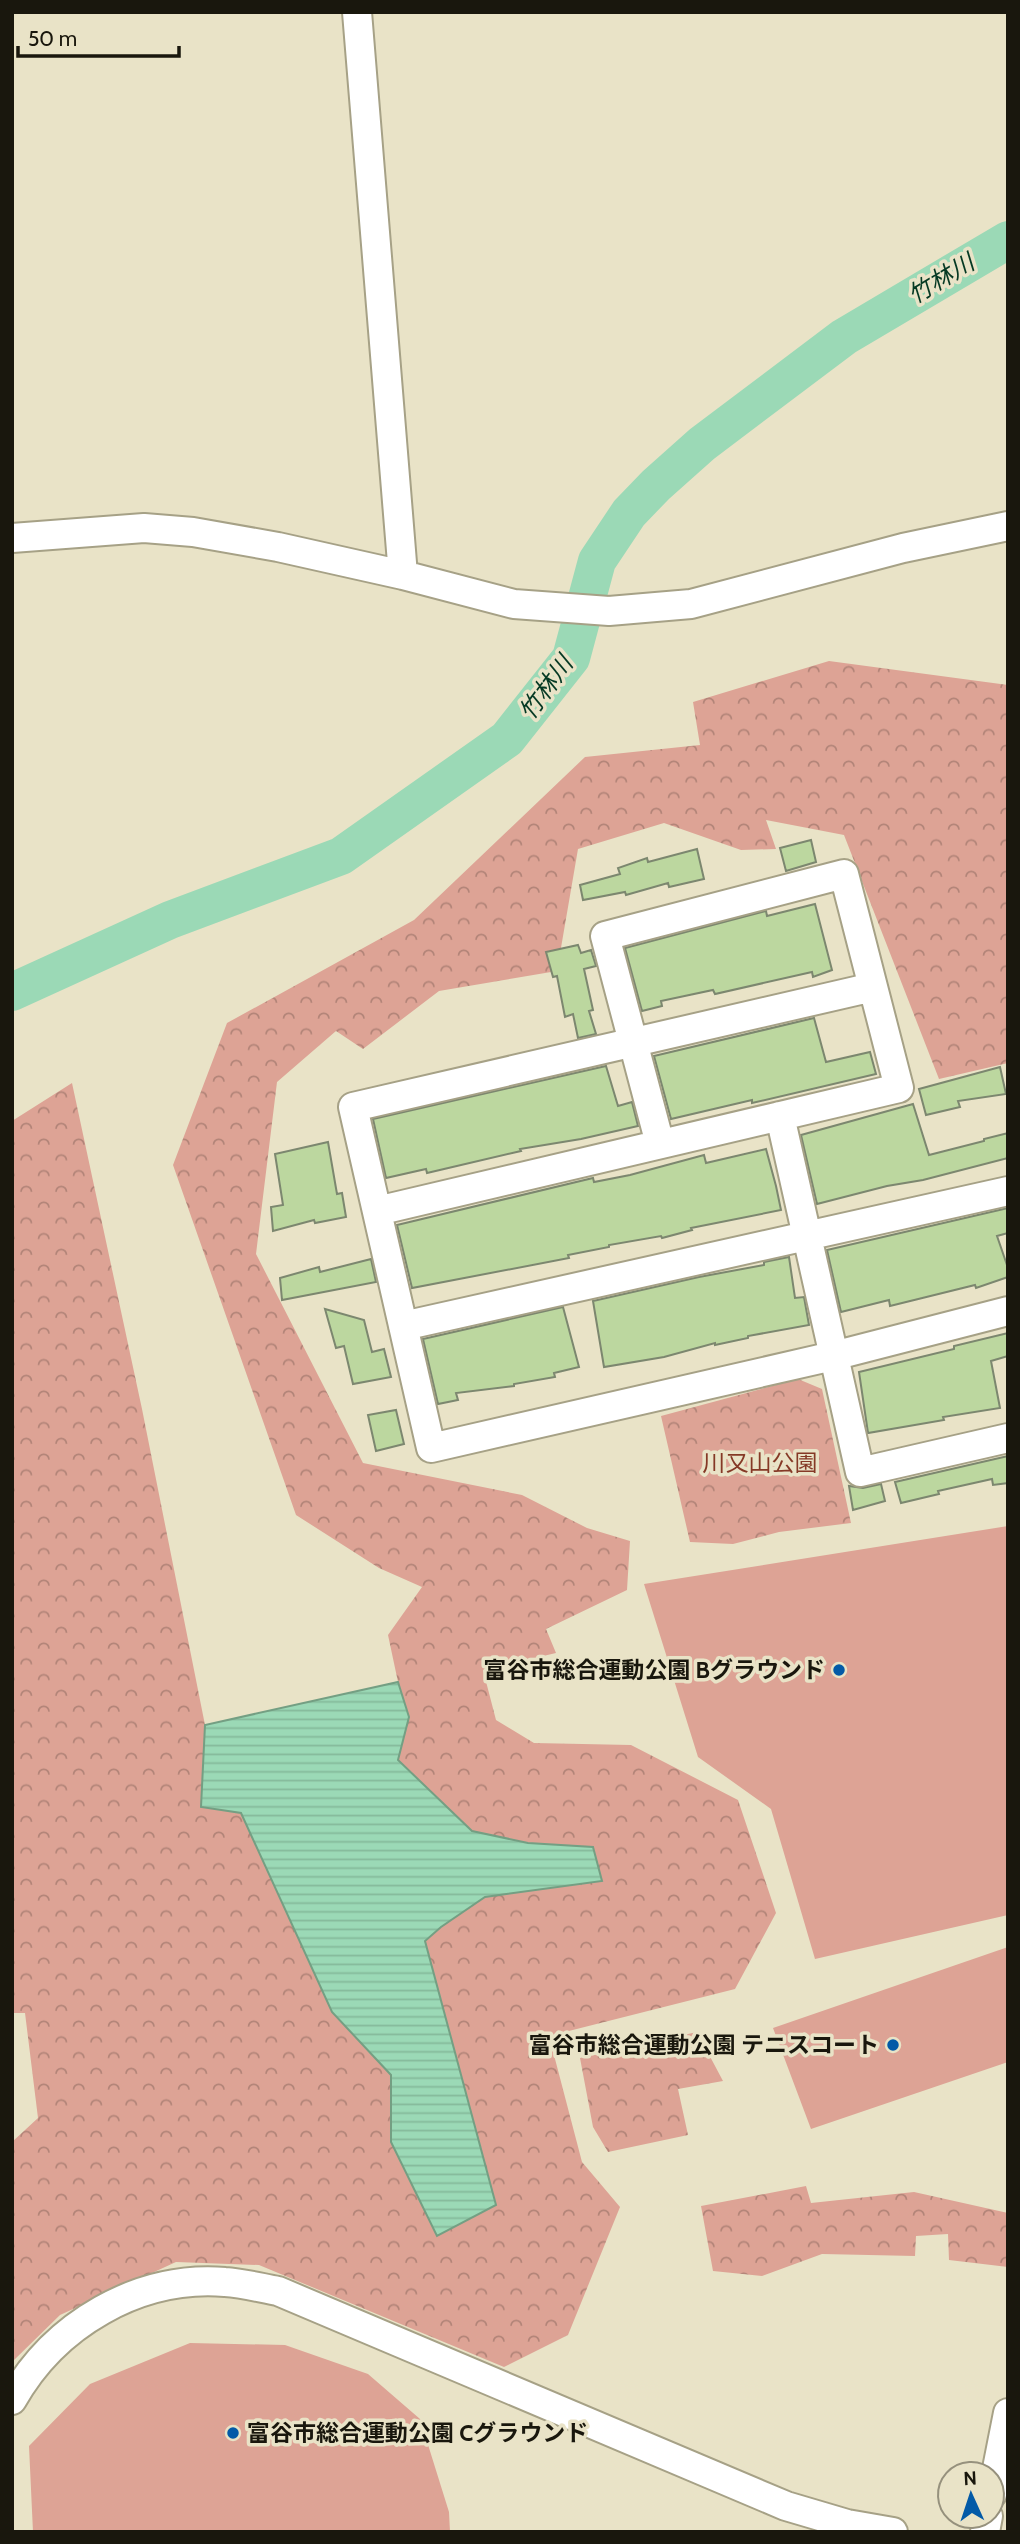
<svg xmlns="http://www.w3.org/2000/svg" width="1020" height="2544" font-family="Cabin,'Noto Sans JP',sans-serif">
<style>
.forest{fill:url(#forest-crowns)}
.garden{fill:#dda395}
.water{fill:url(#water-rules);stroke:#749f83;stroke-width:2}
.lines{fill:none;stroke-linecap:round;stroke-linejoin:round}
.river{stroke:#9bd9b6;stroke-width:38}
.building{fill:#bcd79f;stroke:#7c876f;stroke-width:2}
.minor-casing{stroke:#a6a186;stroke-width:32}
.minor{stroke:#fff;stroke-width:28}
.poi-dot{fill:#035aa7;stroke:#e9e3c7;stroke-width:2.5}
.labels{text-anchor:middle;stroke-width:7;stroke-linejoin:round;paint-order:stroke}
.park-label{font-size:23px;fill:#853926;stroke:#e9e3c7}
.poi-label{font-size:23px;font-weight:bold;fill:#19170d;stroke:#e9e3c7;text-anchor:end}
.water-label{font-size:24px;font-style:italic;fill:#053923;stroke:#e9e3c7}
</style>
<defs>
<pattern id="forest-crowns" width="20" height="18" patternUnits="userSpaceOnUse" patternTransform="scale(1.75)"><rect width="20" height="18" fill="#dda395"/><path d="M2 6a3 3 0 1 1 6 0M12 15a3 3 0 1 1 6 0" fill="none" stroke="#b28478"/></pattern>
<pattern id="water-rules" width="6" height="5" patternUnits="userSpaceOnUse" patternTransform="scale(1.75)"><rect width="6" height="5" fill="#9bd9b6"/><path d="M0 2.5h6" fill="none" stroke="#85ba9b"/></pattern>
</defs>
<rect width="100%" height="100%" fill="#e9e3c7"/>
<path class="forest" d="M829,661l179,24v378l-69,16 -95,-244 -78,-15 10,29 -35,1 -77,-27 -86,26 -21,122 -118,20 -76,58 -27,-18 -59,51 -21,172 107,209 159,32 65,33 43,13 -3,49 -81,39 10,24 -73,17 13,50 38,23 97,2 107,55 38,113 -41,76 -186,47 33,126 38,45 -52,128 -64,32 -245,-102 -83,-3 -116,53 -48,47v-220l26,-24 -13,-105h-13v-892l60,-38 70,326 63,316 -4,82 40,6 91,199 60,63 -1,67 46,94 59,-31 -71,-264 16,-14 44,-30 117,-17 -9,-33 -65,-4 -56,-12 -75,-71 12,-43 -11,-35 -10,-47 34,-48 -43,-19 -83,-53 -123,-350 54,-142 187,-103 171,-163 115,-12 -7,-43z
M798,1379l24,10 29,134 -72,9 -46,12 -43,-2 -29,-126z
M697,2032l26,49 -45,8 10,46 -80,17 -15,-25 -13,-69z
M806,2186l5,17 103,-11 94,21v54l-59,-7 -1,-26 -32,2 -1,20 -93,-2 -60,22 -49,-5 -12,-65z"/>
<path class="garden" d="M1008,1526v389l-193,44 -44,-150 -73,-52 -54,-173z
M1008,1947v115l-197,67 -38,-101z
M190,2343l95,2 83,29 52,45 29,93 1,20h-417l-4,-86 61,-62z"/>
<path class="water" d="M398,1682l11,35 -11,43 74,71 56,12 65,4 9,34 -117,16 -44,30 -16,14 71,264 -59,31 -46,-94v-67l-59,-63 -91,-199 -40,-6 4,-82z"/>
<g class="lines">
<path class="river" d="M12,992l158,-72 171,-64 166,-117 64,-81 26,-97 32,-48 27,-28 46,-41 142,-107 164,-97"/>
</g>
<path class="building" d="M811,840l5,22 -30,9 -6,-23z
M697,849l7,30 -35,8 -1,-4 -42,12 -1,-3 -42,8 -3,-15 40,-11 -2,-6 29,-10 1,4z
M815,904l17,66 -19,7 -1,-5 -97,22 -2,-4 -52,11 1,5 -20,5 -17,-63 141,-37 1,5z
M578,945l3,8 10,-3 5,16 -12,3 9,41 -4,1 7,23 -18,4 -5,-24 -8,3 -8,-41 -4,1 -7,-25z
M814,1018l12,44 44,-10 6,22 -124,29v-3l-81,19 -17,-63z
M606,1066l12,40 14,-4 6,24 -57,13 -61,10 1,2 -94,22 -1,-4 -40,9 -13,-59z
M1000,1067l6,27 -48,7 2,6 -34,8 -7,-26z
M913,1104l16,51 55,-14v-2l24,-6v25l-85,22 -36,6 -70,18 -16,-69z
M328,1142l9,52 5,-1 4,24 -31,6 -1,-3 -41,11 -2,-24 12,-2 -8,-51z
M766,1149l10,37 5,24 -90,18 1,2 -30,8 -1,-2 -52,9v2l-41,8 1,3 -157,30 -15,-63 196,-47 1,4 36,-7 74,-20 2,8z
M1008,1208v25l-11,3 11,32v9l-32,11 -1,-3 -85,21 -1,-6 -48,12 -14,-62z
M789,1257l6,41 9,-1 5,28 -61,11v2l-33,7v-2l-51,14 -60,10 -11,-66 106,-24 65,-12v-3z
M371,1259l5,23 -94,18 -2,-22 39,-11 1,5z
M563,1307l16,60 -25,6 1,4 -41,7v2l-58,7 2,7 -20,4 -15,-65z
M325,1309l39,11 8,32 12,-3 7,28 -38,7 -9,-38 -8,2z
M1008,1333v23l-17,5 9,47 -57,9 1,3 -76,13 -9,-61 95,-23v-3z
M396,1410l8,34 -28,7 -8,-36z
M1008,1456v27l-15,2 -1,-6 -54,12 1,3 -38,9 -6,-21z
M881,1484l4,17 -32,9 -4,-24 14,2z"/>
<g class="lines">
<defs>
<path id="minor" d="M357,12l46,563
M12,538l132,-10 49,4 85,15 125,28 111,29 95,7 82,-7 212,-56 105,-22
M873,987l-520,120 78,341 402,-92 175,-45
M780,1116l80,356 148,-34
M377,1211l522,-123 -55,-214 -239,62 55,208
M403,1326l605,-135
M12,2400c42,-75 126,-125 213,-118 18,1 36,6 53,9l508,215 61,18 46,8
M992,2494l16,-81
M985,2532l3,-16"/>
</defs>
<use href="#minor" class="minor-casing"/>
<use href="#minor" class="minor"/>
</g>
<g class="poi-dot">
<circle cx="839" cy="1670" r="7"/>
<circle cx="893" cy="2045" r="7"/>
<circle cx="233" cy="2433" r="7"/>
</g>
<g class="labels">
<g class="park-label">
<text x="760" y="1471">川又山公園</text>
</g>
<g class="poi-label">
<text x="825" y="1678">富谷市総合運動公園 Bグラウンド</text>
<text x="879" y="2053">富谷市総合運動公園 テニスコート</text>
<text x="247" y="2441" text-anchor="start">富谷市総合運動公園 Cグラウンド</text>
</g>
<g class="water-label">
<text transform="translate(941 279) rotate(-31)" y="8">竹林川</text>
<text transform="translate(546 688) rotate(-54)" y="8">竹林川</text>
</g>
</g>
<rect width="1020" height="2544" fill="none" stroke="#19170d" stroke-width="28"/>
<g transform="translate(971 2495) rotate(357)"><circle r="33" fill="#e9e3c7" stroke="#96917d" stroke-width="2"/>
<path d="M0-5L12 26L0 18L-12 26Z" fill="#035aa7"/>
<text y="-10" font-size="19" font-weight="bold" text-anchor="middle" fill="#19170d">N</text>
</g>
<path d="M18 46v10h161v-10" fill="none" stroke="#19170d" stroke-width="3.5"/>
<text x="28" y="46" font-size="21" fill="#19170d" stroke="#e9e3c7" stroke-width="5" paint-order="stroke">50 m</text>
</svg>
